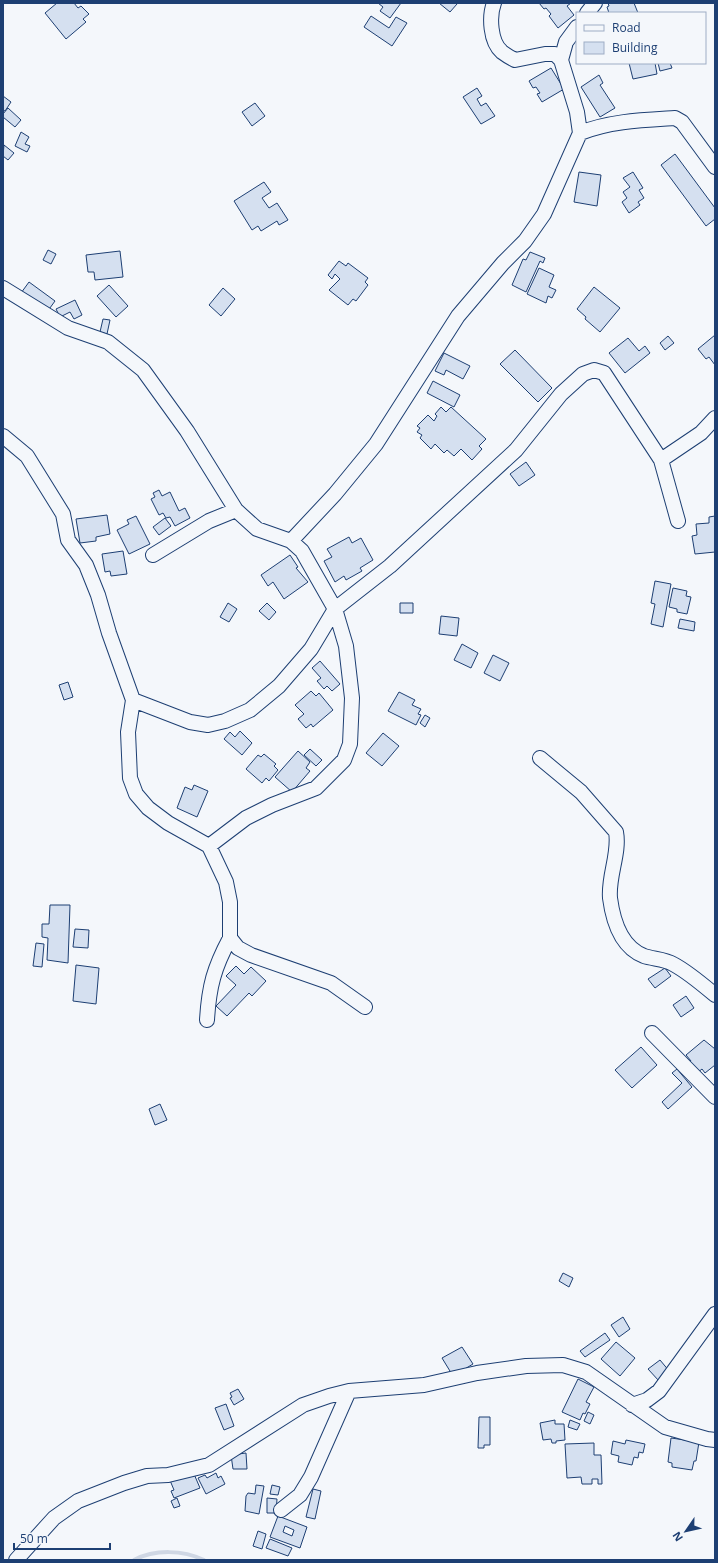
<svg xmlns="http://www.w3.org/2000/svg" width="718" height="1563" font-family="'Open Sans',sans-serif">
<style>
.lines{fill:none;stroke-linecap:round;stroke-linejoin:round}
.stream{stroke:#cfd7e4;stroke-width:4}
.building{fill:#d5e0f0;stroke:#1d3f73;fill-rule:evenodd}
.minor-casing{stroke:#1d3f73;stroke-width:16}
.minor{stroke:#f4f7fb;stroke-width:14}
</style>
<rect width="100%" height="100%" fill="#f4f7fb"/>
<g class="lines">
<path class="stream" d="M134,1560c21,-11 49,-10 70,0"/>
</g>
<path class="building" d="M57,3h17l4,5 3,-2 8,8 -6,5 3,3 -20,17 -21,-26z
M378,3h23l-11,15 -10,-7 3,-4z
M439,3h17l1,1 -7,8z
M539,3h32l-4,3 7,9 -16,13 -9,-12 2,-2 -5,-6 -2,1z
M608,3h26l4,10h-29l-2,-6 2,-1z
M371,16l18,12 7,-11 11,6 -15,23 -28,-19z
M629,63h26l2,11 -24,5z
M658,63h12l2,5 -12,3z
M551,68l13,21 -22,13 -5,-8 3,-1 -4,-6 -3,1 -4,-7z
M599,75l4,8 -3,2 15,23 -15,9 -19,-30z
M477,88l5,8 -5,3 4,7 5,-3 9,13 -14,8 -18,-27z
M3,96l8,6 -6,9 -2,-1z
M255,103l10,13 -13,10 -10,-14z
M8,108l13,12 -6,7 -12,-10v-3z
M21,132l8,5 -4,7 5,2 -3,6 -12,-6z
M4,145l10,8 -6,7 -5,-4z
M675,154l40,54v11l-9,7 -45,-61z
M579,172l22,3 -4,31 -23,-4z
M633,172l10,16 -4,2 5,8 -6,4 2,3 -11,8 -7,-11 5,-4 -4,-6 7,-5 -7,-9z
M264,182l7,10 -9,6 7,10 8,-5 11,17 -9,5 -2,-4 -16,10 -3,-5 -6,4 -18,-29z
M48,250l8,4 -5,10 -8,-4z
M120,251l3,26 -28,3 -1,-8h-6l-2,-17z
M530,252l15,6 -2,5 -3,-2 -14,31 -14,-7 11,-26 3,1z
M339,261l7,5 2,-3 20,15 -3,4 3,3 -12,16 -3,-2 -5,6 -19,-15 11,-11 -5,-5 -3,5 -4,-4z
M539,268l15,7 -5,12 7,3 -4,8 -4,-2 -2,7 -19,-9z
M29,282l26,19 -8,11 -26,-19z
M109,285l19,21 -12,11 -19,-21z
M594,287l26,21 -20,24 -15,-13 1,-2 -9,-8z
M223,288l12,11 -14,17 -12,-11z
M75,300l7,15 -8,4 -4,-7 -10,5 -4,-8z
M103,319l7,1 -3,14 -7,-2z
M715,335v30l-6,-8 -3,2 -8,-10z
M668,336l6,7 -9,7 -5,-7z
M628,338l11,13 6,-5 5,7 -25,20 -16,-20z
M515,350l37,38 -14,14 -38,-38z
M444,353l26,13 -7,13 -17,-9 -2,5 -9,-4z
M433,381l27,14 -6,12 -27,-14z
M441,407l5,5 5,-5 35,32 -7,7 3,3 -10,11 -11,-11 -7,7 -7,-6 -3,3 -9,-9 -4,5 -11,-11 2,-3 -5,-3 3,-4 -3,-2 11,-11 6,6 3,-5 -2,-2z
M526,462l9,13 -16,11 -9,-12z
M159,490l3,6 8,-4 9,19 6,-3 5,10 -15,8 -5,-9 -4,1 -3,-5 -4,2 -8,-16 4,-2 -2,-4z
M107,515l3,19 -14,3v4l-16,2 -4,-24z
M136,516l14,28 -21,10 -12,-24 12,-6 -2,-4z
M715,516v36l-20,2 -3,-18 5,-1 -1,-11 13,-1v-6z
M165,518l6,8 -12,9 -6,-8z
M349,537l3,6 9,-5 12,22 -13,8 2,3 -16,9 -2,-4 -9,6 -11,-21 8,-4 -5,-8z
M123,551l4,23 -16,2 -1,-5 -5,1 -3,-18z
M290,555l8,12 -2,1 12,14 -24,17 -11,-17 -5,4 -7,-11z
M655,581l16,3 -8,43 -12,-3 4,-20 -4,-1z
M673,588l14,3 -1,5 5,1 -4,17 -10,-2v-3l-8,-2z
M228,603l9,6 -8,13 -9,-5z
M267,603l9,9 -7,8 -10,-9z
M400,603h13v10h-13z
M441,616l18,2 -2,18 -18,-2z
M680,619l15,3 -1,9 -16,-3z
M462,644l16,9 -7,15 -17,-8z
M493,655l16,8 -9,18 -16,-8z
M320,661l20,23 -8,7 -5,-5 -3,3 -7,-8 4,-3 -9,-10z
M68,682l5,15 -9,3 -5,-15z
M311,691l5,5 3,-3 14,17 -20,17 -2,-3 -5,4 -8,-9 6,-5 -9,-9z
M399,692l16,8 -3,5 9,4 -3,5 3,1 -5,10 -28,-14z
M425,715l5,3 -5,9 -5,-4z
M240,731l12,12 -10,12 -18,-16 6,-7 5,5z
M383,733l16,13 -17,20 -16,-13z
M310,749l12,11 -6,6 -12,-11z
M298,751l12,11 -4,6 4,3 -18,21 -17,-15z
M264,754l12,10 -2,2 4,4 -9,11 -3,-3 -4,5 -16,-14 12,-14 3,2z
M194,785l14,6 -11,26 -20,-9 8,-21 7,3z
M50,905h20l-2,58 -21,-3 1,-22 -6,-1v-13h7z
M75,929l14,1 -1,18 -15,-1z
M36,943l8,1 -2,23 -9,-1z
M76,965l23,3 -3,36 -23,-3z
M236,966l8,8 7,-7 15,14 -14,15 -3,-3 -22,23 -11,-10 20,-21 -10,-9z
M665,968l6,8 -16,12 -7,-9z
M686,996l8,12 -13,9 -8,-12z
M704,1040l11,9v16l-10,8 -3,-4 -5,4 -8,-10 2,-2 -5,-6z
M641,1047l16,18 -25,23 -17,-18z
M677,1069l15,18 -24,22 -6,-7 20,-19 -10,-10z
M160,1104l7,16 -12,5 -6,-16z
M563,1273l10,5 -4,9 -10,-6z
M623,1317l7,12 -11,8 -8,-12z
M605,1333l5,7 -25,17 -5,-6z
M616,1342l19,16 -15,18 -19,-17z
M462,1347l11,17 -20,12 -11,-18z
M660,1360l10,12 -11,9 -11,-12z
M578,1379l16,8 -8,15 4,2 -5,10 -2,-1 -3,7 -18,-8z
M238,1389l6,10 -10,6 -4,-7 2,-1 -2,-4z
M226,1404l8,22 -10,4 -9,-22z
M588,1412l6,3 -4,9 -6,-3z
M479,1417h11v28h-6v3h-6z
M555,1420v4h9l1,16 -9,1v2h-4l-1,-4 -8,1 -3,-17z
M570,1420l10,4 -3,6 -9,-3z
M671,1438l28,4 -3,19h-2l-2,9 -20,-3v-4l-4,-1z
M626,1440l19,4 -2,9 -4,-1 -1,6 -4,-1 -2,8 -14,-3 1,-6 -8,-2 2,-13 12,3z
M594,1443v12h7l1,29h-4v-5h-6v5h-10l-1,-7 -14,1 -2,-34z
M246,1453l1,16h-14l-2,-14z
M216,1473l2,5 3,-2 4,8 -19,10 -8,-16 7,-3 2,3z
M194,1474l6,14 -26,10 -3,-7 3,-1 -5,-12z
M256,1485l8,1 -5,28 -14,-3 1,-15 2,-3 7,1z
M272,1485l8,2 -2,8 -8,-1z
M313,1489l8,2 -6,28 -9,-2z
M177,1498l3,8 -6,2 -3,-7z
M267,1498l10,1 -1,14h-9z
M278,1516l29,11 -7,21 -30,-11zM285,1526l9,4 -2,6 -9,-4z
M258,1531l8,3 -4,15 -9,-3z
M270,1539l22,9 -4,8 -22,-8z"/>
<g class="lines">
<defs>
<path id="minor" d="M587,13l8,-10
M561,60l5,-18 11,-15
M580,133c30,-12 63,-13 95,-15l7,4 33,45
M3,288l65,40 40,14 35,28 44,61 49,79 21,19 34,12 11,10 33,58 11,37 6,52 -2,46 -6,16 -28,28 -44,17 -26,13 -37,28
M3,436l24,20 36,58 5,26 18,25 12,30 11,38 24,67 -5,32 2,46 6,16 12,14 20,15 41,23 17,36 4,20v36l8,10 13,7 80,28 34,24
M661,460l40,-27 14,-15
M291,541l44,-47 41,-50 82,-128 45,-53 22,-22 19,-27 36,-81 -3,-21 -16,-52 -6,-6h-10l-30,6c-4,-2 -9,-5 -13,-8 -12,-10 -13,-36 -8,-49
M153,555l56,-34 27,-11
M133,700l57,22 18,3 17,-4 25,-11 29,-24 32,-37 24,-40 55,-43 126,-116 45,-56 22,-20 11,-4 10,3 57,87 17,61
M540,758l41,34 35,40c4,21 -8,44 -6,66 3,23 11,49 34,58 9,3 21,3 29,8 15,8 29,20 42,31
M207,1020c2,-34 7,-52 23,-82
M652,1033l63,64
M632,1405l15,-5 12,-9 56,-77
M281,1510l19,-15 11,-18 38,-86
M16,1560l38,-42 24,-17 46,-18 23,-7 21,-1 41,-10 94,-60 26,-9 20,-5 75,-6 53,-12 49,-7 37,-1 23,7 79,55 42,12 8,1"/>
</defs>
<use href="#minor" class="minor-casing"/>
<use href="#minor" class="minor"/>
</g>
<rect width="718" height="1563" fill="none" stroke="#1d3f73" stroke-width="8"/>
<rect x="576" y="12" width="130" height="52" fill="#f4f7fb" stroke="#9eadc5"/>
<rect x="584" y="25" width="20" height="6" fill="#f4f7fb" stroke="#9eadc5"/>
<text x="612" y="32" font-size="12" fill="#1d3f73">Road</text>
<rect x="584" y="42" width="20" height="12" fill="#d5e0f0" stroke="#9eadc5"/>
<text x="612" y="52" font-size="12" fill="#1d3f73">Building</text>
<g transform="translate(686 1531) rotate(236)" stroke="#f4f7fb" stroke-width="3" paint-order="stroke">
<path d="M0-3L7 15L0 10L-7 15Z" fill="#1d3f73"/>
<text y="-6" font-size="11" font-weight="bold" text-anchor="middle" fill="#1d3f73">N</text>
</g>
<path d="M14 1543v6h96v-6" fill="none" stroke="#1d3f73" stroke-width="2"/>
<text x="20" y="1543" font-size="12" fill="#1d3f73" stroke="#f4f7fb" stroke-width="3" paint-order="stroke">50 m</text>
</svg>
